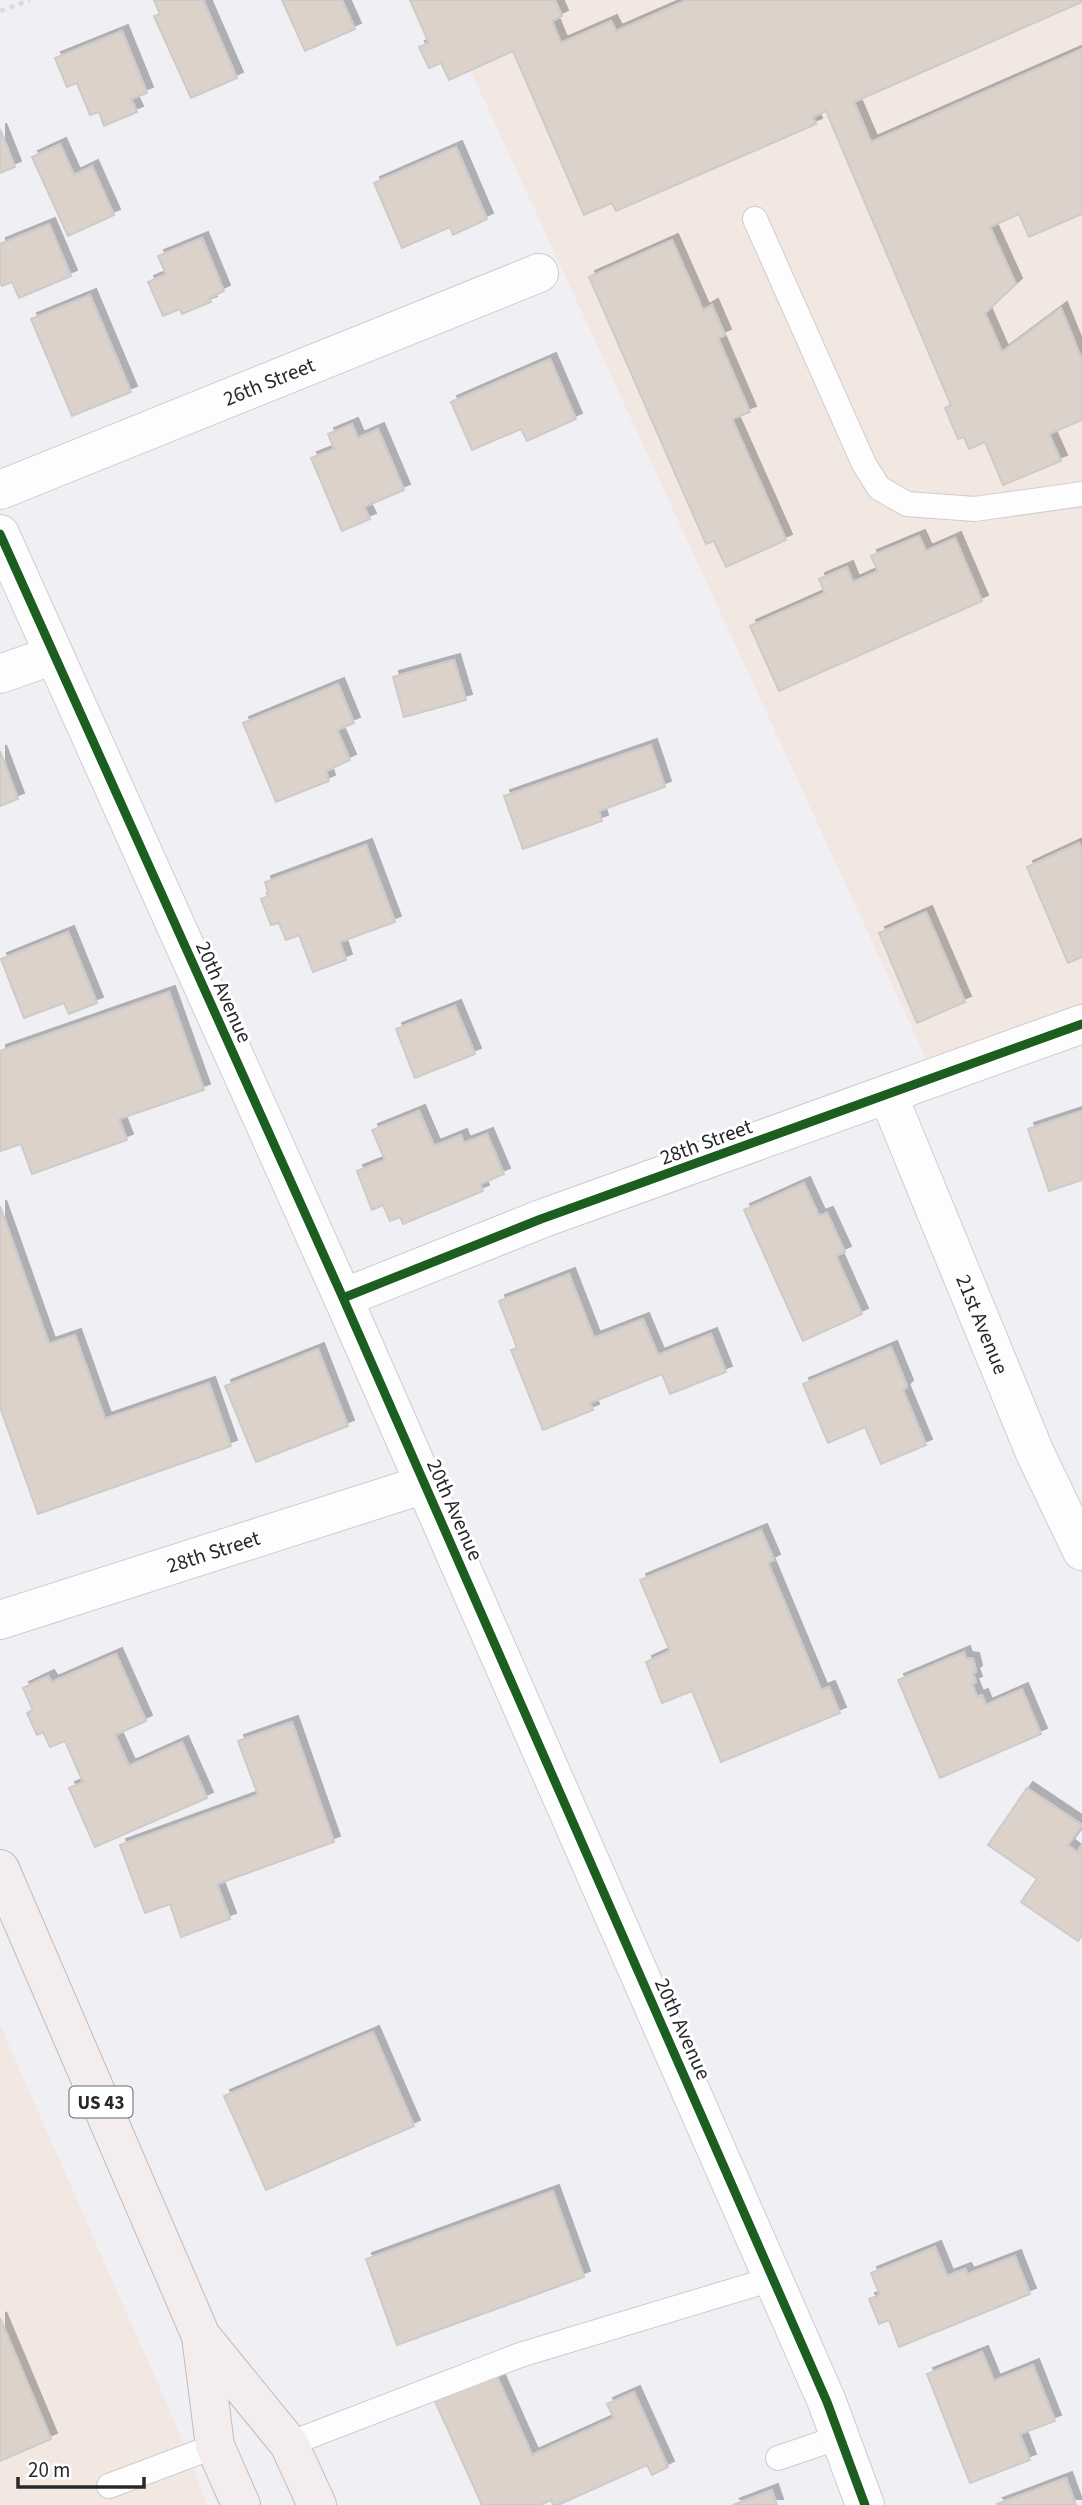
<svg xmlns="http://www.w3.org/2000/svg" width="1082" height="2505" font-family="'Source Sans 3',sans-serif">
<style>
.commercial{fill:#f2e7e1}
.building{fill:#ddd2c9;stroke:#cccbcc;stroke-width:2;filter:url(#shadow)}
.lines{fill:none;stroke-linecap:round;stroke-linejoin:round}
.service-casing{stroke:#cdcdd1;stroke-width:26}
.minor-casing{stroke:#cdcdd1;stroke-width:40}
.trunk-casing{stroke:#c1bbbc;stroke-width:40}
.path{stroke:#dbdbdd;stroke-width:4.5;stroke-dasharray:5 5;stroke-linecap:butt}
.service{stroke:#fdfdfd;stroke-width:24}
.minor{stroke:#fdfdfd;stroke-width:38}
.trunk{stroke:#f3eeed;stroke-width:38}
.cycleway-casing{stroke:#fff;stroke-width:13}
.cycleway{stroke:#1b5e20;stroke-width:9}
.labels{text-anchor:middle;stroke-width:6;stroke-linejoin:round;paint-order:stroke}
.shield{fill:#fff;stroke:#68686b;stroke-width:2}
.shield-label{font-size:19px;font-weight:bold;fill:#27282b}
.street-label{font-size:21px;fill:#27282b;stroke:#fff}
</style>
<defs>
<filter id="shadow"><feDropShadow dx="6" dy="-6" stdDeviation="0" flood-color="#0004"/></filter>
</defs>
<rect width="100%" height="100%" fill="#efeff4"/>
<path class="commercial" d="M438,0h644v1023l-147,55z
M0,2025l186,423 21,57h-207z"/>
<path class="building" d="M154,0h49l34,78 -46,20 -37,-82 6,-2z
M282,0h60l13,29 -50,22z
M410,0h145l7,16 -10,5 9,22 50,-22 5,10 71,-31h395v2l-228,100 17,40 211,-93v165l-53,23 -10,-23 -29,13 26,57 -31,29 17,39 59,-44 21,52v60l-33,14 12,27 -58,24 -18,-43 -16,7 -5,-12 -6,2 -13,-31 6,-3 -125,-294 -13,6 3,7 -200,87 -4,-8 -28,12 -71,-164 -64,29 -8,-17 -12,5 -10,-21 10,-4z
M122,31l25,62 -16,6 6,13 -33,14 -5,-14 -9,3 -13,-32 -10,4 -12,-29z
M0,129l15,38 -15,6z
M60,144l14,31 18,-9 22,49 -46,21 -36,-79z
M456,147l31,72 -34,16 -3,-8 -48,21 -28,-65z
M49,224l22,52 -52,22 -7,-16 -10,4 -2,-5v-37z
M202,238l22,53 -15,7 2,4 -29,12 -2,-5 -17,7 -15,-34 18,-8 -8,-18z
M672,240l31,70 9,-5 13,30 -7,3 32,74 -18,7 54,121 -60,27 -12,-26 -8,3 -117,-267z
M90,295l41,97 -59,24 -41,-97z
M550,359l26,60 -49,22 -6,-12 -49,21 -21,-48z
M352,424l6,14 20,-9 26,61 -40,17 6,12 -28,12 -31,-73 23,-9 -6,-15z
M919,536l7,15 29,-13 27,63 -203,90 -29,-65 75,-33 -6,-14 28,-12 6,15 25,-11 -7,-15z
M454,660l12,40 -62,17 -11,-40z
M338,684l16,39 -17,7 13,30 -24,11 3,10 -53,21 -33,-79z
M651,745l14,42 -66,24 3,10 -79,28 -19,-53z
M0,751l18,48 -18,7z
M1079,843l3,6v108l-14,6 -41,-96z
M366,845l29,77 -55,20 6,18 -33,12 -14,-37 -13,5 -7,-17 -8,2 -10,-26 8,-3 -4,-14z
M926,912l39,90 -48,21 -38,-90z
M68,932l29,71 -28,11 -5,-11 -40,15 -23,-59z
M169,992l35,98 -85,29 8,21 -95,34 -11,-30 -21,7v-100z
M455,1006l20,48 -60,24 -19,-49z
M419,1111l15,35 27,-11 3,8 23,-9 17,40 -24,10 3,7 -80,33 -3,-7 -10,4 -7,-16 -11,5 -15,-39 28,-11 -13,-30z
M1082,1111v69l-33,11 -21,-62z
M804,1183l15,33 8,-3 18,39 -9,4 26,58 -59,27 -59,-131z
M0,1206l49,138 26,-9 30,84 104,-36 22,63 -193,68 -38,-107z
M569,1274l25,64 49,-19 15,36 53,-21 15,38 -56,22 -8,-20 -72,29 3,7 -50,20 -32,-80 6,-2 -18,-47z
M891,1347l16,39 -4,4 23,55 -45,19 -16,-37 -37,16 -25,-59z
M318,1349l30,77 -92,36 -31,-76z
M761,1530l13,30 -6,3 53,127 8,-3 11,26 -119,49 -29,-71 -30,12 -16,-41 24,-11 -30,-71z
M964,1652l2,6 7,1 3,12 -3,3 3,8 -4,2 5,13 5,-2 4,10 36,-16 19,45 -101,44 -42,-98z
M116,1654l30,67 -31,14 14,31 53,-24 25,56 -112,49 -26,-59 14,-6 -18,-41 -15,6 -7,-15 -6,3 -10,-22 6,-3 -10,-22 25,-12 4,6z
M292,1722l42,120 -117,42 13,35 -49,18 -11,-33 -25,9 -25,-68 138,-50 -20,-54z
M1027,1788l55,37 -14,20 9,7 5,-7v90l-4,6 -57,-39 16,-23 -49,-34z
M373,2032l41,94 -148,64 -42,-94z
M553,2191l31,86 -187,68 -31,-86z
M935,2247l12,29 18,-7 3,5 47,-18 15,38 -131,53 -10,-27 -10,4 -10,-25 11,-4 -9,-22z
M0,2318l51,121 -51,22z
M982,2352l12,29 39,-16 22,56 -35,13 10,26 -60,23 -43,-109z
M495,2372l37,83 82,-37 -7,-14 27,-12 34,75 -16,8 -5,-10 -89,40h-5l-2,-5 -11,5h-58l-48,-106z
M1066,2478l10,27h-78l-1,-1z
M772,2490l5,15h-44z"/>
<g class="lines">
<defs>
<path id="service" d="M755,219l109,245 15,24 28,16 68,5 107,-15
M289,2444l231,-89 252,-76
M778,2458l62,-21
M109,2486l106,-40"/>
<g id="minor">
<path id="s1" d="M0,490l539,-217"/>
<path d="M0,534l343,764 484,1104 38,103"/>
<path d="M0,674l54,-19"/>
<path id="s2" d="M888,1095l147,358 47,98"/>
<path d="M343,1298l198,-79 541,-195"/>
<path id="s3" d="M0,1620l425,-136"/>
</g>
<path id="trunk" d="M0,1869l201,467 14,110 26,59
M201,2336l88,108 28,61"/>
</defs>
<use href="#service" class="service-casing"/>
<use href="#minor" class="minor-casing"/>
<use href="#trunk" class="trunk-casing"/>
<path class="path" d="M0,11l30,-11"/>
<use href="#service" class="service"/>
<use href="#minor" class="minor"/>
<use href="#trunk" class="trunk"/>
<defs>
<path id="cycleway" d="M0,534l343,764 484,1104 38,103
M343,1298l198,-79 541,-195"/>
</defs>
<use href="#cycleway" class="cycleway-casing"/>
<use href="#cycleway" class="cycleway"/>
</g>
<g class="labels">
<rect class="shield" x="69.5" y="2086.5" width="63" height="31" rx="5"/>
<g class="shield-label">
<text x="101" y="2109">US 43</text>
</g>
<g class="street-label">
<text dy="7" stroke="none"><textPath href="#s1" startOffset="290">26th Street</textPath></text>
<text transform="translate(224 992) rotate(66)" y="7">20th Avenue</text>
<text transform="translate(706 1142) rotate(-20)" y="7">28th Street</text>
<text dy="7" stroke="none"><textPath href="#s2" startOffset="248">21st Avenue</textPath></text>
<text transform="translate(455 1510) rotate(66)" y="7">20th Avenue</text>
<text dy="7" stroke="none"><textPath href="#s3" startOffset="224">28th Street</textPath></text>
<text transform="translate(683 2029) rotate(66)" y="7">20th Avenue</text>
</g>
</g>
<path d="M18 2477v10h126v-10" fill="none" stroke="#27282b" stroke-width="3.5"/>
<text x="28" y="2477" font-size="21" fill="#27282b" stroke="#ffffff" stroke-width="5" paint-order="stroke">20 m</text>
</svg>
